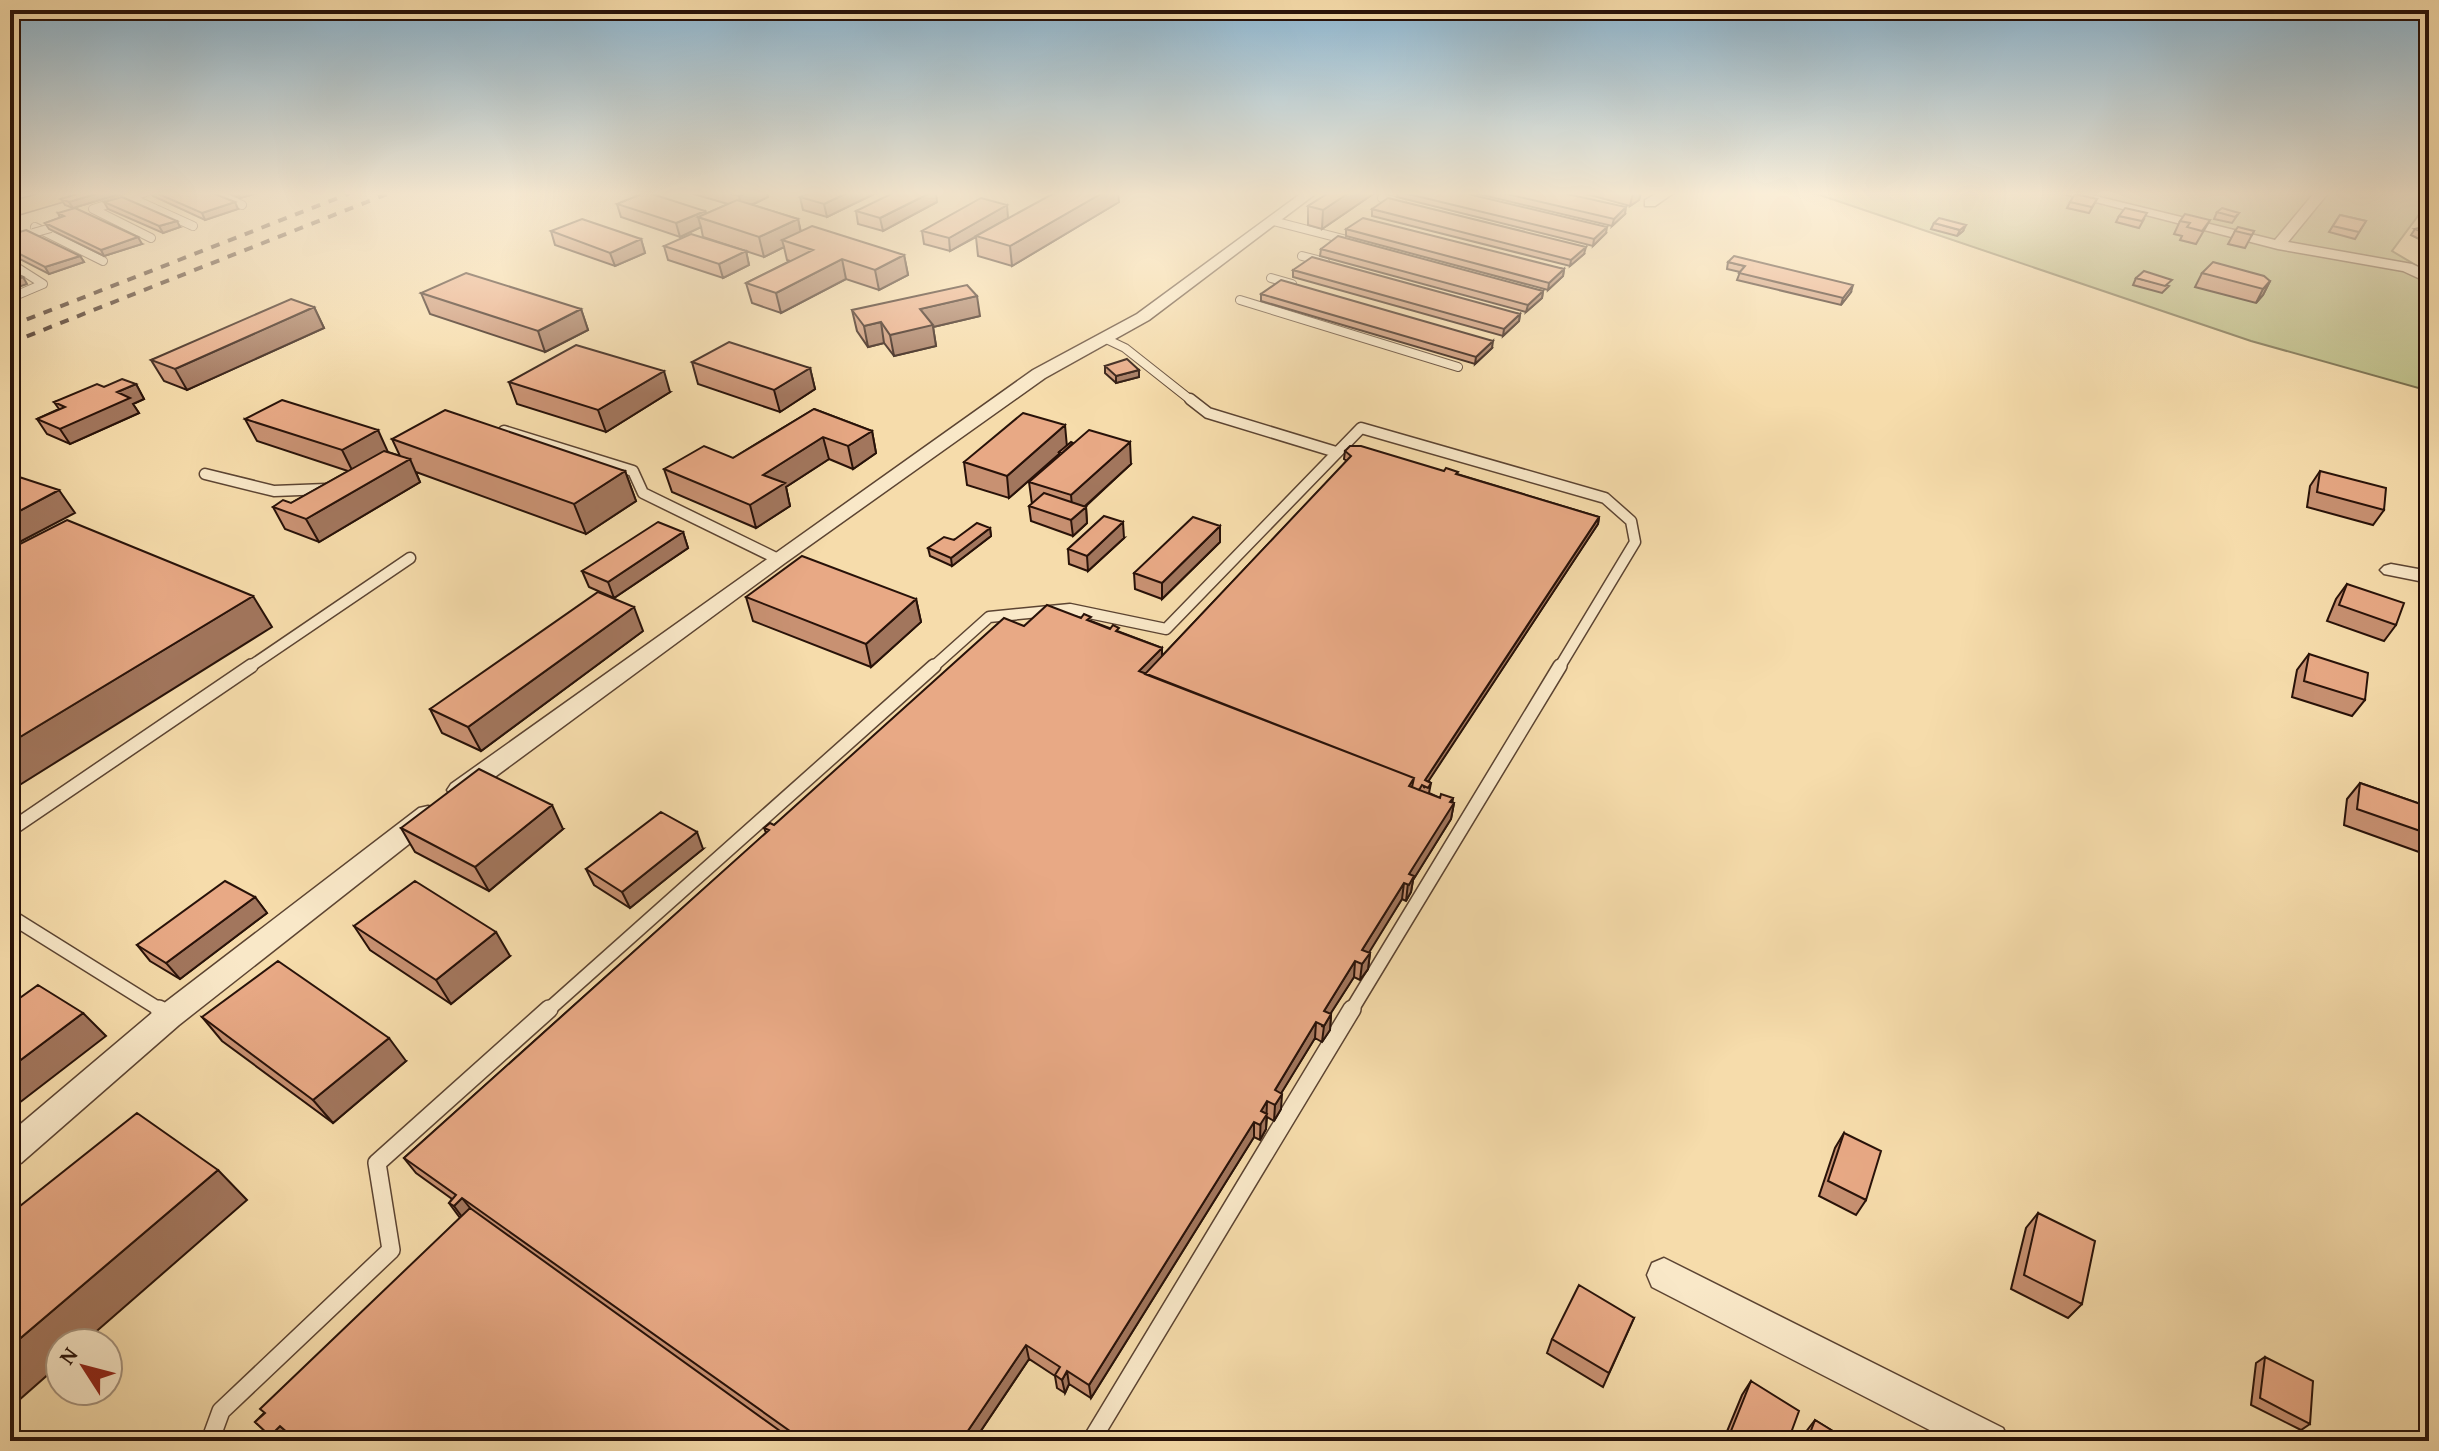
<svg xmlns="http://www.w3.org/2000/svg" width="2439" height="1451" font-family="'Gentium Book Plus',serif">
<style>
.green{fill:#bdc088;stroke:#726948;stroke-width:2}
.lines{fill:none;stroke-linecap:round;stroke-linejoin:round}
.service-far3-casing{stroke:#5c4432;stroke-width:10}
.service-far2-casing{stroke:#5c4432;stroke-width:13}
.service-far1-casing{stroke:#5c4432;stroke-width:16}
.service-casing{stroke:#5c4432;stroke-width:20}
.minor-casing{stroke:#5c4432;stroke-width:3}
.trunk-casing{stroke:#281209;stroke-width:3}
.service-far3{stroke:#f9e8c8;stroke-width:8}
.service-far2{stroke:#f9e8c8;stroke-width:10}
.service-far1{stroke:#f9e8c8;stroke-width:13}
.service{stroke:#f9e8c8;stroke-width:17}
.minor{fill:#f9e8c8;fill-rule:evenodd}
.trunk{fill:#ebbe76;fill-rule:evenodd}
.rail{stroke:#281209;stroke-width:4;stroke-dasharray:9 9;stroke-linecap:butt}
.service-bridge-casing{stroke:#5c4432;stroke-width:10;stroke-linecap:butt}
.service-bridge{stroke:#f9e8c8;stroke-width:8}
.wall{fill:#c89172;stroke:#281209;stroke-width:2}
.shaded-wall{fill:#a2765d;stroke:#281209;stroke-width:2}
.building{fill:#e8a985;stroke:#281209;stroke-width:2}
</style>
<rect width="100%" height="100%" fill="#f6dcab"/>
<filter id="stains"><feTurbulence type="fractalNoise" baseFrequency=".0025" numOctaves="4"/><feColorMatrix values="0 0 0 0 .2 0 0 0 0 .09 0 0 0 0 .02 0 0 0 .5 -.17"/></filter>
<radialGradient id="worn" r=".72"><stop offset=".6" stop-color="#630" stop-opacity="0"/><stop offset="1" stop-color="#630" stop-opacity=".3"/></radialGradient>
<path class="green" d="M1811,192h618v9l-37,50 37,22v118l-178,-50z"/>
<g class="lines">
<defs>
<path id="service-far3" d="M146,192l-53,17 58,29
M212,192l30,13
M129,197l64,29
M1382,198l20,5
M1273,221l78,20
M35,227l68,34
M1302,256l23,6
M10,263l33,21 -33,14
M1271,278l21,6
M1240,300l218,67
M1104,338l21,10 67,53"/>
<path id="service-far2" d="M1190,399l18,14 128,39
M504,431l129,40 10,22 135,66
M205,474l69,17 52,-2
M248,668l162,-110
M932,668l57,-51 81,-8 96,20 195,-201 244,70 26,23 4,21 -76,126"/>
<path id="service-far1" d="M10,830l241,-164
M10,916l152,95
M547,1011l387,-345
M1351,1011l209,-345"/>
<path id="service" d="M159,1009l10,7
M210,1441l11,-30 170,-161 -14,-87 172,-154
M1091,1441l261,-432"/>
<path id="minor" d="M1303,192h15l-169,128 -104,58 -260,185 -316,233 -9,3 -9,-3 -4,-6 4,-6 582,-414 104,-56z
M1659,192h16l-20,14h-10v-6z
M2057,192h22l196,48 40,-48h14l-41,50 124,22 17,8v11l-26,-12 -125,-22z
M2391,564l38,7v12l-45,-9 -4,-4 4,-4z
M428,806l9,2 4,7 -4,7 -258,203 -158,138 -11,5v-35l149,-126 260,-199z
M1664,1258l339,170 6,13h-58l-299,-154 -5,-12 5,-12z"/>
<path id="trunk" d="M47,192h35l-4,5 -68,20v-15z"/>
</defs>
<use href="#service-far3" class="service-far3-casing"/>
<use href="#service-far2" class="service-far2-casing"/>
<use href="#service-far1" class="service-far1-casing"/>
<use href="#service" class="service-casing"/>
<use href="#minor" class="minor-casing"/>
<use href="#trunk" class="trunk-casing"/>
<use href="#service-far3" class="service-far3"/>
<use href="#service-far2" class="service-far2"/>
<use href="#service-far1" class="service-far1"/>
<use href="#service" class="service"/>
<use href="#minor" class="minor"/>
<use href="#trunk" class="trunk"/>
<path class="rail" d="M10,326l343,-134
M10,343l382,-151"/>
<defs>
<path id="service-bridge" d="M33,233l18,-5"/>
</defs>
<use href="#service-bridge" class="service-bridge-casing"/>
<use href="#service-bridge" class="service-bridge"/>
</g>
<path class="wall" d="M83,192h43l-53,16 -8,-3 -4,-6z
M151,192h59l28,17 -33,11 -52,-24z
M225,192h36l-21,6z
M687,192h80l1,5 -16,8 46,14 3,13 103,23 4,20 -29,15 -33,-11 -65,34 -29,-10 -6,-20 44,-22 -3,-1 -3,-13 -20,10 -61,-20 -2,-10 -21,10 -59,-20 -4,-13 88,7 1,3 22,-10z
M812,192h66l-51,25 -24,-7 -3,-13z
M1330,192h46l-54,37 -14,-4v-19z
M1398,192l208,41 -13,13 -196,-49z
M1470,192h88l67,22 -13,12z
M1579,192h62l-2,8 -9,6z
M2097,199l-8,14 -22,-5 3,-6z
M104,202l76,25 -17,6 -55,-24z
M937,202l-54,29 -25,-7 -2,-13z
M1119,202l-107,64 -34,-10 -2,-19 -26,14 -26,-7 -2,-13z
M1372,209l212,45 -14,12 -198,-50z
M2217,212l22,1 -7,10 -18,-4z
M58,213l84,31 -38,12 -55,-27 -4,-6 15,-5z
M2340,215l26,6 -11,18 -26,-7z
M2119,216l25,3 -5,9 -23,-6z
M2210,220l-14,24 -16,-4 2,-4 -8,-2 6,-13z
M1934,223l29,8 -6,5 -26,-7z
M2429,227v17l-18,-9 4,-6z
M1346,229l218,40 -1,7 -15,14 -202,-54z
M551,231l90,8 4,14 -30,13 -60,-21z
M2235,231h19l-9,17 -17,-4z
M10,235l70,21 4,6 -35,12 -39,-20z
M664,246l82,5 3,14 -26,13 -55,-18z
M1321,249l222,42 -1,7 -16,14 -206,-56z
M1728,262l123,30 -10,13 -104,-25 3,-8 -13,-3z
M1293,270l227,44 -1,7 -16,15 -210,-59z
M2202,273l68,8 -7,14 -7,8 -61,-16z
M2136,278l33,8 -7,7 -29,-8z
M421,293l160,16 7,21 -43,22 -115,-38z
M1261,294l231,54 -17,16 -214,-63z
M314,307l10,21 -137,62 -23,-9 -13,-21z
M852,310l128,6 -47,11 3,19 -42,10 -10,-13 -16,4 -11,-16z
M692,362l118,6 5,21 -35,23 -82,-28z
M1105,366l34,4v7l-23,6 -11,-10z
M509,382l161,10 -64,40 -89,-28z
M136,384l8,15 -11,5 6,9 -69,31 -23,-10 -10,-15 22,-10 -5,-7 50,-15z
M814,409l58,22 4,22 -23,16 -24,-10 -43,28 4,19 -34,22 -84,-36 -8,-23 69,-11z
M245,419l143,33 12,4 -8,-17 233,32 11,30 -50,33 -170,-62 4,10 -101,60 -34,-13 -12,-22 18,-4 57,-32 -91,-30z
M1067,445l64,19 -46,43h1l1,16 -14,13 -42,-15 -2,-15 3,-2 -3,-22 31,-27 -1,-1 -50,44 -42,-13 -3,-23z
M1345,451l112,23 142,43 -1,7 -170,257 3,2 -2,10 11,5h13l-1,4 2,1 -3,16 -38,61 -2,12 -5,9 -4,-2 -34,54h2l-2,16 -8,11 -6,-3 -24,37h1l-1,16 -8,12 -7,-4 -34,55v16l-7,12 -7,-4 -1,12 -6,11 -6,-3 -163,261 -22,-14 -4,9 -8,-5 -2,-12 -26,-17 -55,82h-677l-9,-8 -8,8h-3l-22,-19 205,-204 -11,-15 3,-4 -36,-26 -12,-15 362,-325 -2,-5 10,-3 250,-199 67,-5 71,27v8l185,-195 -3,-2z
M2320,471l64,39 -11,15 -66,-18 3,-21z
M990,528l1,8 -39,30 -22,-10 -2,-8z
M683,532l5,16 -74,50 -25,-11 -7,-16z
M1124,538l-36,33 -19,-7 -1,-15z
M1220,542l-58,57 -27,-10 -1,-16z
M2347,584l49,41 -12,16 -57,-20 9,-22z
M746,597l170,2 5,23 -50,45 -118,-46z
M643,631l-162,120 -39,-18 -12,-24z
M2309,654l56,46 -13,16 -60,-19 5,-27z
M2360,783l69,24v33l-10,12 -75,-27 3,-26z
M401,828l162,1 -74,62 -74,-39z
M703,849l-73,59 -36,-23 -8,-16z
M255,897l12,16 -87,66 -30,-18 -13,-16z
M354,926l156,30 -59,48 -81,-54z
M202,1017l204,44 -73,62 -111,-82z
M1844,1133l22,67 -10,15 -37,-19 16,-48z
M2038,1213l44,91 -14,14 -57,-29 15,-61z
M1634,1318l-31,69 -56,-34 5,-14z
M2265,1357l45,67 -9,6 -50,-25 5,-42z
M1751,1381l37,60h-65l19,-46z
M1815,1420l34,21h-47l3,-8z"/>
<path class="shaded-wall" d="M102,192h24l-53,16 -4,-6z
M237,192h24l-21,6z
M749,192h18l1,5 -26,12 -3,-13z
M849,192h29l-51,25 -3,-13z
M932,192h4l1,10 -54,29 -3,-13z
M1104,192h14l1,10 -107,64 -2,-20z
M1350,192h26l-54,37 1,-19z
M1633,192h8l-2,8 -9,6z
M235,202l3,7 -33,11 -3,-7z
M1007,205l1,13 -58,33 -1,-13z
M1626,207l-1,7 -13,12 2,-7z
M705,211l2,9 -9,-3 3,10 -21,10 -4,-14z
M798,219l4,20 -20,1 2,7 -20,10 -5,-20z
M177,221l3,6 -17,6 -4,-7z
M1966,225l-3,6 -6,5 3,-6z
M1607,227l-1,6 -13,13 1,-7z
M138,237l4,7 -38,12 -3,-6z
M641,239l4,14 -30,13 -5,-13z
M1586,247l-2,7 -14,12 1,-6z
M746,251l3,14 -26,13 -4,-14z
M904,255l4,20 -29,15 -4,-20z
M80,256l4,6 -35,12 -4,-7z
M842,259l4,20 -65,34 -5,-20z
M1564,269l-1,7 -15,14 1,-7z
M23,277l4,7 -17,6v-8z
M2270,281l-7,14 -7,8 7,-14z
M1853,285l-2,7 -10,13 2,-7z
M1543,291l-1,7 -16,14 2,-7z
M977,296l3,20 -47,11 3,19 -42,10 -4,-21 30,-26z
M314,307l10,21 -137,62 -12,-21z
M581,309l7,21 -43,22 -7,-21z
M1520,314l-1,7 -16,15 1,-7z
M881,322l3,21 -16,4 -4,-21z
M1493,341l-1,7 -17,16 1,-7z
M810,368l5,21 -35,23 -6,-22z
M1139,370v7l-23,6v-7z
M664,371l6,21 -64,40 -8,-22z
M136,384l8,15 -11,5 6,9 -69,31 -10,-15 57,-37z
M1065,425l2,22 -8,5v2l-50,44 -2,-22z
M378,430l10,22 -35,20 -11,-22z
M872,431l4,22 -23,16 -5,-23z
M823,437l6,22 -43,28 4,19 -34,22 -6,-23 13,-30z
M1130,442l1,22 -58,53 -2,-22z
M410,459l10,23 -101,60 -13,-23z
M625,471l11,30 -50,33 -12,-30z
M59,490l16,23 -65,34v-31z
M1086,507l1,16 -14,13 -2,-16z
M1599,517l-1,7 -174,264 1,-8z
M1123,522l1,16 -36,33 -1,-15z
M1220,526v16l-58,57v-16z
M990,528l1,8 -39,30 -1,-8z
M683,532l5,16 -74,50 -6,-16z
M253,596l19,31 -262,164v-48z
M916,599l5,23 -50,45 -5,-23z
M634,607l9,24 -162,120 -13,-24z
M1162,648v16l-16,18 -7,-11z
M1453,798l-2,9 3,-4 -3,16 -38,61 -2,12 -5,9 3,-27z
M552,805l11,24 -74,62 -14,-24z
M697,832l6,17 -73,59 -8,-16z
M1404,883l-2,16 -40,65v-14z
M255,897l12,16 -87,66 -14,-16z
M496,932l14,24 -59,48 -15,-24z
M1370,953l-2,16 -8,11 2,-16z
M1355,961l-1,16 -32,50 2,-16z
M83,1013l23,23 -96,74v-42z
M1331,1014l-1,16 -8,12 2,-16z
M1316,1022l-1,16 -41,67 1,-15z
M389,1038l17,23 -73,62 -20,-23z
M1282,1094l-1,15 -7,12 1,-16z
M1267,1101l-1,28 -6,11 1,-29z
M1254,1122v15l-163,261 -2,-13z
M218,1170l29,30 -164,143h-23v21l-50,44v-61z
M462,1198l12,15 -9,8 -11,-15z
M1026,1345l3,14 -55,82h-13z
M1067,1371l2,13 -4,9 -3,-13z
M280,1426l8,7 -8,8h-3l-7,-5z"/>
<path class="building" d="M83,192h19l-33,10 -8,-3z
M154,192h56l25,10 -33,11z
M646,192l59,19 -29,12 -59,-19z
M724,192h25l-10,4z
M812,192h37l-25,12 -24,-7z
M895,192h37l-52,26 -24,-7z
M1056,192h48l-94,54 -34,-10z
M1330,192h20l-27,18 -15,-4z
M1400,192h60l147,35 -13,12z
M1498,192h60l68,15 -12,12z
M2075,194l22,5 -5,8 -22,-5z
M122,197l55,24 -18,5 -55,-24z
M981,198l26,7 -58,33 -27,-7z
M1388,198l198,49 -15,13 -199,-51z
M737,200l61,19 -39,18 -61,-20z
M75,208l63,29 -37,13 -56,-27 19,-7 -6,-3z
M2125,208l22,5 -5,8 -23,-5z
M2222,208l17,5 -4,4 -18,-5z
M2185,214l25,6 -8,11 -15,-4 3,-4 -10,-2z
M2340,215l26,6 -7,11 -26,-6z
M1363,218l201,51 -15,14 -203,-54z
M1939,218l27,7 -6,5 -26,-7z
M582,219l59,20 -31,14 -59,-22z
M812,226l92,29 -29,15 -33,-11 -66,34 -30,-10 67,-33 -31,-10z
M2238,227l16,4 -2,4 -17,-4z
M2429,227v8l-14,-6z
M26,230l54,26 -35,11 -35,-18v-14z
M691,234l55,17 -27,13 -55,-18z
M1338,236l205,55 -15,14 -207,-56z
M1734,256l119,29 -10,13 -104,-25 6,-7 -17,-4z
M1312,257l208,57 -16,15 -211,-59z
M2213,262l51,14 6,5 -7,8 -61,-16z
M10,271l13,6 -13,5z
M2144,271l28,9 -7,6 -29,-8z
M466,273l115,36 -43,22 -117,-38z
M1281,280l212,61 -17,16 -215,-63z
M967,285l10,11 -57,13 13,16 -43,10 -9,-13 -17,4 -12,-16z
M291,299l23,8 -139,62 -24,-9z
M729,342l81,26 -36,22 -82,-28z
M576,345l88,26 -66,39 -89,-28z
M1127,359l12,11 -23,6 -11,-10z
M122,379l14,5 -19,8 13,6 -70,31 -23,-10 28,-12 -11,-5 43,-18 7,3z
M282,400l96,30 -36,20 -97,-31z
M814,409l58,22 -24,15 -25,-9 -60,38 22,8 -35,22 -86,-36 40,-23 29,12z
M445,410l180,61 -51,33 -182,-65z
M1023,413l42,12 -58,51 -43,-14z
M1089,430l41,12 -59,53 -42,-13z
M1071,442l2,1 -11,10 -3,-1z
M1350,446h11l83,25 2,-3 12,4 -2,2 143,43 -174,263 6,3 -3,5 -6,-3 -3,5 -7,-3 2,-9 -269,-104 206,-218 -6,-5z
M384,451l26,8 -104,60 -33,-12 10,-7 8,3z
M2320,471l66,17 -2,22 -67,-18z
M10,474l49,16 -49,26z
M1044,493l42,14 -15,13 -42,-14z
M1104,516l19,6 -36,34 -19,-7z
M1193,517l27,9 -58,57 -28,-10z
M67,520l186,76 -243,147v-194z
M658,522l25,10 -75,50 -26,-11z
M977,523l13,5 -39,30 -23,-10 16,-11 10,3z
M802,556l114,43 -50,45 -120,-47z
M2347,584l57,19 -8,22 -57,-20z
M598,592l36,15 -166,120 -38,-18z
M1047,605l34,13 3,-4 7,3 -4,3 23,9 3,-4 6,3 -3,3 46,17 -23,23 275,107 -5,8 31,12 1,-4 12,4 -3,4 4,1 -45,71 5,2 -5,9 -5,-2 -42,67 8,3 -8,11 -7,-3 -31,50 7,3 -7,12 -8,-4 -41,68 7,4 -7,11 -8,-4 -6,10 6,3 -7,11 -6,-3 -165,263 -22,-14 -5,9 -7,-5 5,-8 -34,-22 -65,96h-157l-342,-243 -8,8 -5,-3 7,-8 -52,-37 365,-328 -5,-2 6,-5 4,2 230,-207 20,8z
M2309,654l59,19 -3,27 -61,-19z
M479,769l73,36 -77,62 -74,-39z
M2360,783l69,24v27l-72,-25z
M661,812l36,20 -75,60 -36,-23z
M225,881l30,16 -89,66 -29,-18z
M415,881l81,51 -60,48 -82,-54z
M278,961l111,77 -76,62 -111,-83z
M38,985l45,28 -73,55v-63z
M137,1113l81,57 -208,177v-133z
M1844,1133l37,18 -15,49 -38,-19z
M470,1208l324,233h-497l-17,-15 -10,10 -15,-14 10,-9 -5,-4z
M2038,1213l57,28 -13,63 -58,-29z
M1579,1285l55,33 -25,55 -57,-34z
M2265,1357l48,24 -3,43 -50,-26z
M1751,1381l48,30 -11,30h-61z
M1815,1420l34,21h-42z"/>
<linearGradient id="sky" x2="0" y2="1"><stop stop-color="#8bb6d2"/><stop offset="0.49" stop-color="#fbefd9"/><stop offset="1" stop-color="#fbefd9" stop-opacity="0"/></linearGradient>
<rect width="2439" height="395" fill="url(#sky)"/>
<rect width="2439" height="1451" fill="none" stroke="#f6dcab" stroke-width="40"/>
<rect x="12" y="12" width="2415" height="1427" fill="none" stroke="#281209" stroke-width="4"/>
<rect x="20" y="20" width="2399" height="1411" fill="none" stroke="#281209" stroke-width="2"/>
<g transform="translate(84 1367) rotate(306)"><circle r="38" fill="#f9e8c8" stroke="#a5927c" stroke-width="2"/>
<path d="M0-6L14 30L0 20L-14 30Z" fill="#8f2418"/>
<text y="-12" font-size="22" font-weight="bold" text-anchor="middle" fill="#281209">N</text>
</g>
<rect width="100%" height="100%" filter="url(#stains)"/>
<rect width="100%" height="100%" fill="url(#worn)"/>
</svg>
